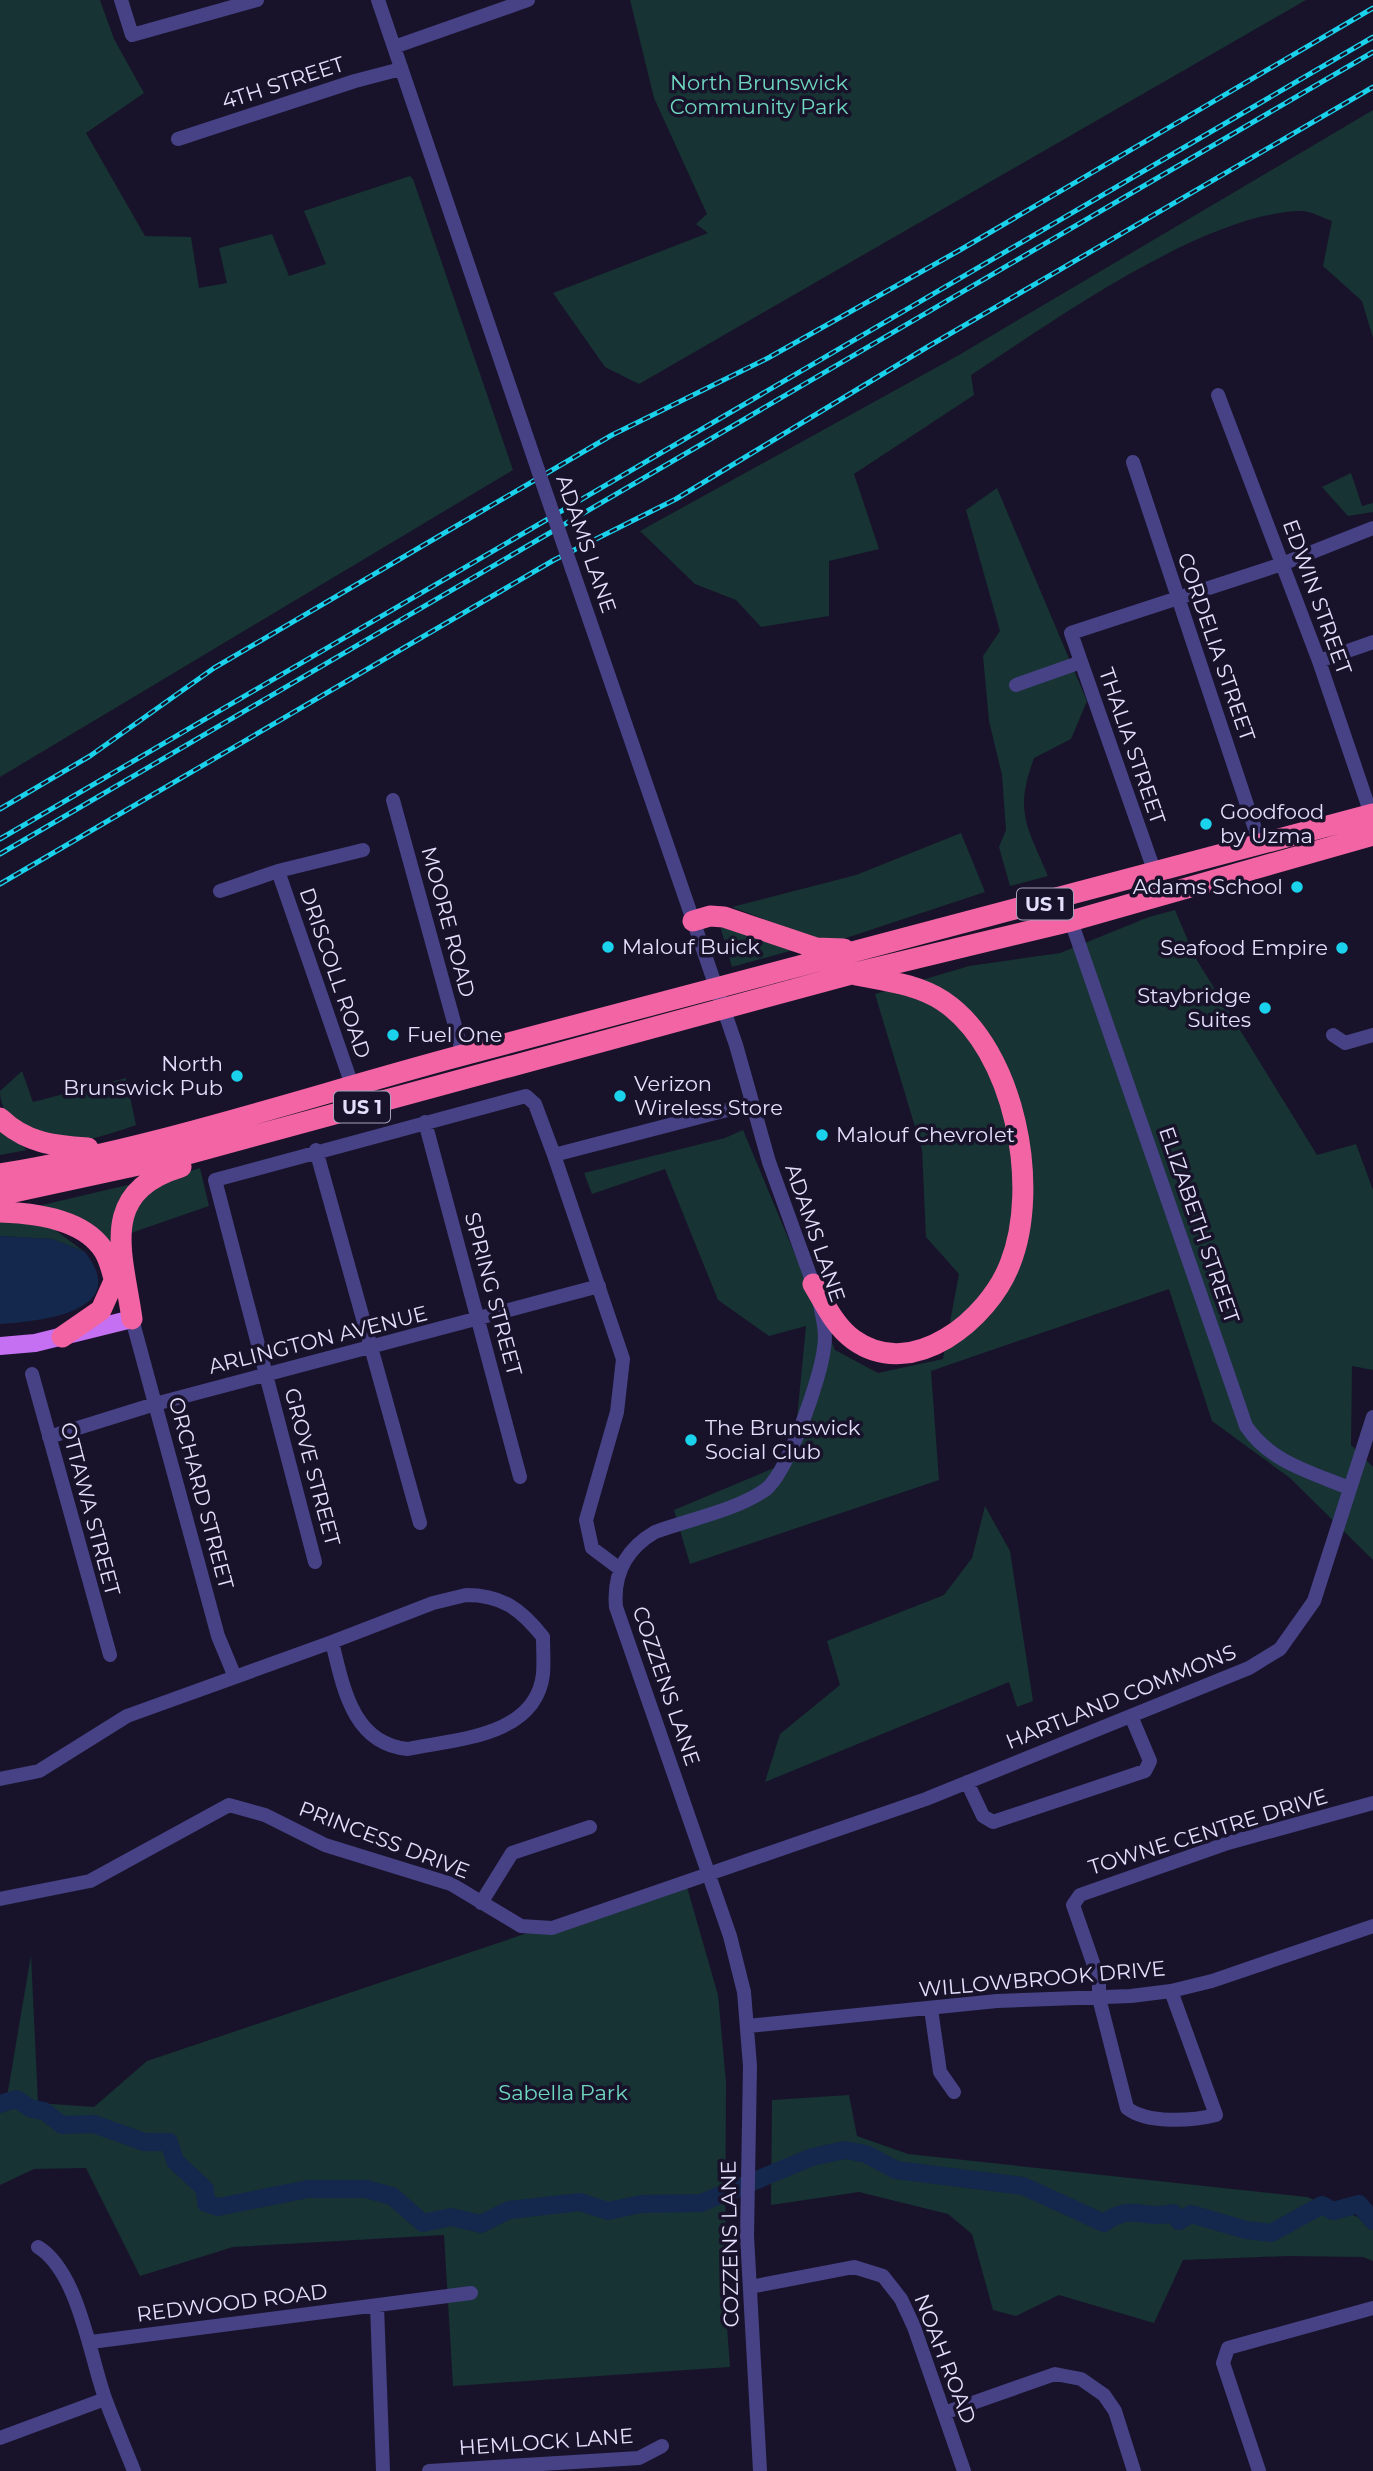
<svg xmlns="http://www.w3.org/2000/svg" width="1373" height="2471" font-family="Montserrat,sans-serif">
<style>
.green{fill:#173333}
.water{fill:#14284d}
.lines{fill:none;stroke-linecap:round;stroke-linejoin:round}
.river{stroke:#14284d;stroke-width:18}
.minor{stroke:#464285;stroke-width:14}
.major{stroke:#c56ff3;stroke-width:18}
.highway{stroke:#f264a4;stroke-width:21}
.rail-casing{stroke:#1bd2ec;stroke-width:5}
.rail{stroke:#18132a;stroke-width:2.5;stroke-dasharray:8;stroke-linecap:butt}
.minor-bridge{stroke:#464285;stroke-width:14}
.poi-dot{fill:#1bd2ec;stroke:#18132a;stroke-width:2.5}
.labels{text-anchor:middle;stroke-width:7;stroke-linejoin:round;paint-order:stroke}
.shield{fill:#18132a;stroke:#a6a2bd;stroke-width:2}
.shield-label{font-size:19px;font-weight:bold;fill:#e3dffc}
.street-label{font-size:21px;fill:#e3dffc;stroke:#18132a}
.park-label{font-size:21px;fill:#6fd8c0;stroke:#18132a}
.poi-label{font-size:21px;fill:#e3dffc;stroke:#18132a;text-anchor:start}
</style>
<rect width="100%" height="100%" fill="#18132a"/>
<path class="green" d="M0,0h100l14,39 30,54 -58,40 59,103 46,1 8,51 28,-5 -8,-35 53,-14 17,42 37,-12 -22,-53 106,-35 3,3 100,291 -513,307z
M630,0h676l-667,384 -34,-17 -52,-74 155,-60 -12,-9 11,-10 -53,-116z
M1373,110v228l-11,-37 -39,-35 9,-45c-9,-3 -21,-10 -31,-10 -97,2 -248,110 -330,164l3,20 -120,79 25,75 -50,12v55l-68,11 -25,-27 -41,-16 -55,-53 319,-176z
M1351,473l11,33 11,-3v9l-25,4 -26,-29z
M997,488l90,213 -16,38 -37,19c-20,55 -7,67 14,118l-38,10 -11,-39 7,-17 -4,-55 -13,-54 -6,-65 17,-25 -34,-121z
M961,833l24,59 -157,52 -96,-37 124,-32z
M1175,910l20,47 122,198 39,-11 17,46v180l-21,-4 -1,79 22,22v93l-83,-82 -78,-57 -43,-132 -238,82 8,109 -249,84 -16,-54 119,-50 13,-134 -37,10 -51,-36 -53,-131 -73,25 -8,-21 141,-35 18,-8 92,220 43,23 65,-14 16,-85 -33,-37 -4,-87 -47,-156 94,-28 91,-13 89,-36z
M720,926l73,24 -61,17z
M22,1071l11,31 93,-24 10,47c-15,5 -31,11 -47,14 -34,6 -89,-8 -89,-48z
M0,1127l27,23 -27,5z
M200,1168l9,38 -81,28 6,-27 24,-26z
M132,1184l-21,61 -73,-39z
M0,1221l51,6 34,25 -33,-13 -52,-3z
M985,1506l25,45 23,150 -16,6 -8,-25 -244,100 15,-48 60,-49 -13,-44 117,-46 28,-37z
M685,1880l33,115 8,87 -1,218 5,67 -277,19 -9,-151 -211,12 -93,29 -54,-108 -52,1 -34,16v-86l7,-2 24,-142 7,148 56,4 53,-46z
M849,2095l8,41 51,18 399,43 66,26v38l-10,-4 -75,-1 -105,4 -29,63 -95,-28 -43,21 -23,-6 -21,-76 -24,-20 -89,-22 -88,13 1,-105z"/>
<path class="water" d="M0,1236l52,3 33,13c48,61 -47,69 -85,72z"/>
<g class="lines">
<path class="river" d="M0,2104l16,-5 16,10 12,2 18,14 32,-1 50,18h25l6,19 30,28 1,14 12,4 90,-18h58l26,7 31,27 28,-6 30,7 28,-14 71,-8 28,9 33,-7 60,-1 111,-46 33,-7 21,4 30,16 127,16 81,37c28,-21 41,-2 69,-10l6,8 12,-7 55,16 25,3 51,-28 11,6 26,-7 14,17"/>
<path class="minor" d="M121,0l11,35 125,-35
M378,0l160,470
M394,47l134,-47
M178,139l177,-58 46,-12
M1218,395l101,266 52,153
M1133,462l127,382
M572,569l164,476 33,117 50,138c3,15 8,32 5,48 -3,29 -36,125 -59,142 -31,21 -75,29 -110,42 -29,17 -42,42 -39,75l114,329 14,56 6,74 -3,170 13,235
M1319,661l54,-19
M1016,685l65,-23
M393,800l70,255
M278,871l75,217
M1155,873l-84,-240 211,-69 91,-36
M220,891l58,-20 85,-21
M1071,921l175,505c24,36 64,46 103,62
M1333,1035l12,8 28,-8
M425,1122l95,355
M316,1150l104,373
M554,1155l196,-51
M132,1319l86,317 17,41
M32,1374l78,281
M49,1437l106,-33 444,-118
M315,1562l-100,-382 311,-84 9,8 19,51 69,204 -6,53 -31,108 6,28 28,21
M466,1595c36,0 55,14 77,42 0,12 1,25 0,37 -7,63 -88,65 -135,75 -56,-5 -65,-63 -76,-107l101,-39z
M0,1779l39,-8 88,-55 205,-74
M967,1782l16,34 10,6 152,-51 5,-10 -19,-45
M0,1899l90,-18 139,-76 36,10 60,30 126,39 70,42 31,2 374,-129 323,-131 31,-19 34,-48 59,-184
M481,1903l31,-50 78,-26
M1171,1991l45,124c-24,6 -69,9 -89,-7l-28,-110v-18l-26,-75 7,-10 148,-52 145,-40
M931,2009l9,63 14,20
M748,2026l249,-25 134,-5 40,-5 41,-10 161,-55
M38,2247c41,25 52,111 68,154 9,24 19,47 28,70
M750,2287l104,-20 29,9 18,23 13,28 50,144
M377,2306l6,165
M91,2342l380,-49
M944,2413l111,-39 26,5 23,16 11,16 19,60
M0,2438l105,-39
M429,2471l210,-13 23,-12
M1259,2471l-36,-108 5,-15 145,-40"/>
<path class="major" d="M0,1346l35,-3 97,-24"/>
<path class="highway" d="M693,921l17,-5 14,1 92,31 28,1
M0,1118c26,25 54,28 88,30
M0,1174c158,-26 309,-78 463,-119 303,-80 607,-158 910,-241
M0,1195l180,-39 671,-182 220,-53 302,-86
M0,1212c34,1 84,7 104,39 6,10 8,21 11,31
M813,1284c12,20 22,43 41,56 59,42 135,-21 156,-76 31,-77 5,-215 -67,-263 -26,-17 -57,-20 -87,-26
M132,1319c-9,-65 -35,-127 49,-152
M62,1337l39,-27 13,-29"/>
<defs>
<path id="rail" d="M0,809l90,-53 124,-88 232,-136 166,-97 156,-77 192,-108 413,-242
M0,839l1373,-802
M0,854l1373,-802
M0,884l554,-324 122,-61 253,-153 444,-259"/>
</defs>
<use href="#rail" class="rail-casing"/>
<use href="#rail" class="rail"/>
<path class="minor-bridge" d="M538,470l34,99"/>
</g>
<g class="poi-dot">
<circle cx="1206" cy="824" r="7"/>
<circle cx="1297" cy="887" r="7"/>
<circle cx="608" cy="947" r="7"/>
<circle cx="1342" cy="948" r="7"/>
<circle cx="1265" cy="1008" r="7"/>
<circle cx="393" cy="1035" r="7"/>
<circle cx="237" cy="1076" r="7"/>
<circle cx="620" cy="1096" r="7"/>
<circle cx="822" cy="1135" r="7"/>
<circle cx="691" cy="1440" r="7"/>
</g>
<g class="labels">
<g class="shield">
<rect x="1017" y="888.5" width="56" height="31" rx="5"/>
<rect x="334" y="1091.5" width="56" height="31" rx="5"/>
</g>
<g class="shield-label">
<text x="1045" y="911">US 1</text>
<text x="362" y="1114">US 1</text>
</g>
<g class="street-label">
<text transform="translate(283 83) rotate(-18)" y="7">4TH STREET</text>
<text transform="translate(586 544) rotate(71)" y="7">ADAMS LANE</text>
<text transform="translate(1317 597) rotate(70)" y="7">EDWIN STREET</text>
<text transform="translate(1216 647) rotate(71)" y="7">CORDELIA STREET</text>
<text transform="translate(1132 746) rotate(71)" y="7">THALIA STREET</text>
<text transform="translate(448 922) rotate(75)" y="7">MOORE ROAD</text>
<text transform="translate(335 973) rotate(71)" y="7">DRISCOLL ROAD</text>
<text transform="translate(1199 1225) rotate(71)" y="7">ELIZABETH STREET</text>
<text transform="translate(815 1233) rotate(71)" y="7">ADAMS LANE</text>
<text transform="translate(493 1294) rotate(75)" y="7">SPRING STREET</text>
<text transform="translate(318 1340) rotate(-14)" y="7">ARLINGTON AVENUE</text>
<text transform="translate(312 1467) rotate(75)" y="7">GROVE STREET</text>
<text transform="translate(201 1493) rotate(75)" y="7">ORCHARD STREET</text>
<text transform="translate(90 1509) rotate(75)" y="7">OTTAWA STREET</text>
<text transform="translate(666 1686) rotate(71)" y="7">COZZENS LANE</text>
<text transform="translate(1121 1697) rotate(-22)" y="7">HARTLAND COMMONS</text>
<text transform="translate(1208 1832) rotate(-17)" y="7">TOWNE CENTRE DRIVE</text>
<text transform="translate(384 1840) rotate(21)" y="7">PRINCESS DRIVE</text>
<text transform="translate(1042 1979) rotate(-5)" y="7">WILLOWBROOK DRIVE</text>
<text transform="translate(730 2244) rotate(-91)" y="7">COZZENS LANE</text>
<text transform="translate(232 2303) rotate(-7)" y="7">REDWOOD ROAD</text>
<text transform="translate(945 2359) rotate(69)" y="7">NOAH ROAD</text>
<text transform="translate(546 2442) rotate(-4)" y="7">HEMLOCK LANE</text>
</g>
<g class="park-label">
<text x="759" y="90">North Brunswick<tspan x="759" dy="24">Community Park</tspan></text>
<text x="563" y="2100">Sabella Park</text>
</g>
<g class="poi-label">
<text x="1220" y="819">Goodfood<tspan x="1220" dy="24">by Uzma</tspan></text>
<text x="1283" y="894" text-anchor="end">Adams School</text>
<text x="622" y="954">Malouf Buick</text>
<text x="1328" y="955" text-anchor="end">Seafood Empire</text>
<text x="1251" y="1003" text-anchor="end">Staybridge<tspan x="1251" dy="24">Suites</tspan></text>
<text x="407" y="1042">Fuel One</text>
<text x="223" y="1071" text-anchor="end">North<tspan x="223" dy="24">Brunswick Pub</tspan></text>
<text x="634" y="1091">Verizon<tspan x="634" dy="24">Wireless Store</tspan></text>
<text x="836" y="1142">Malouf Chevrolet</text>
<text x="705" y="1435">The Brunswick<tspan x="705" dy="24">Social Club</tspan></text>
</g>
</g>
</svg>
